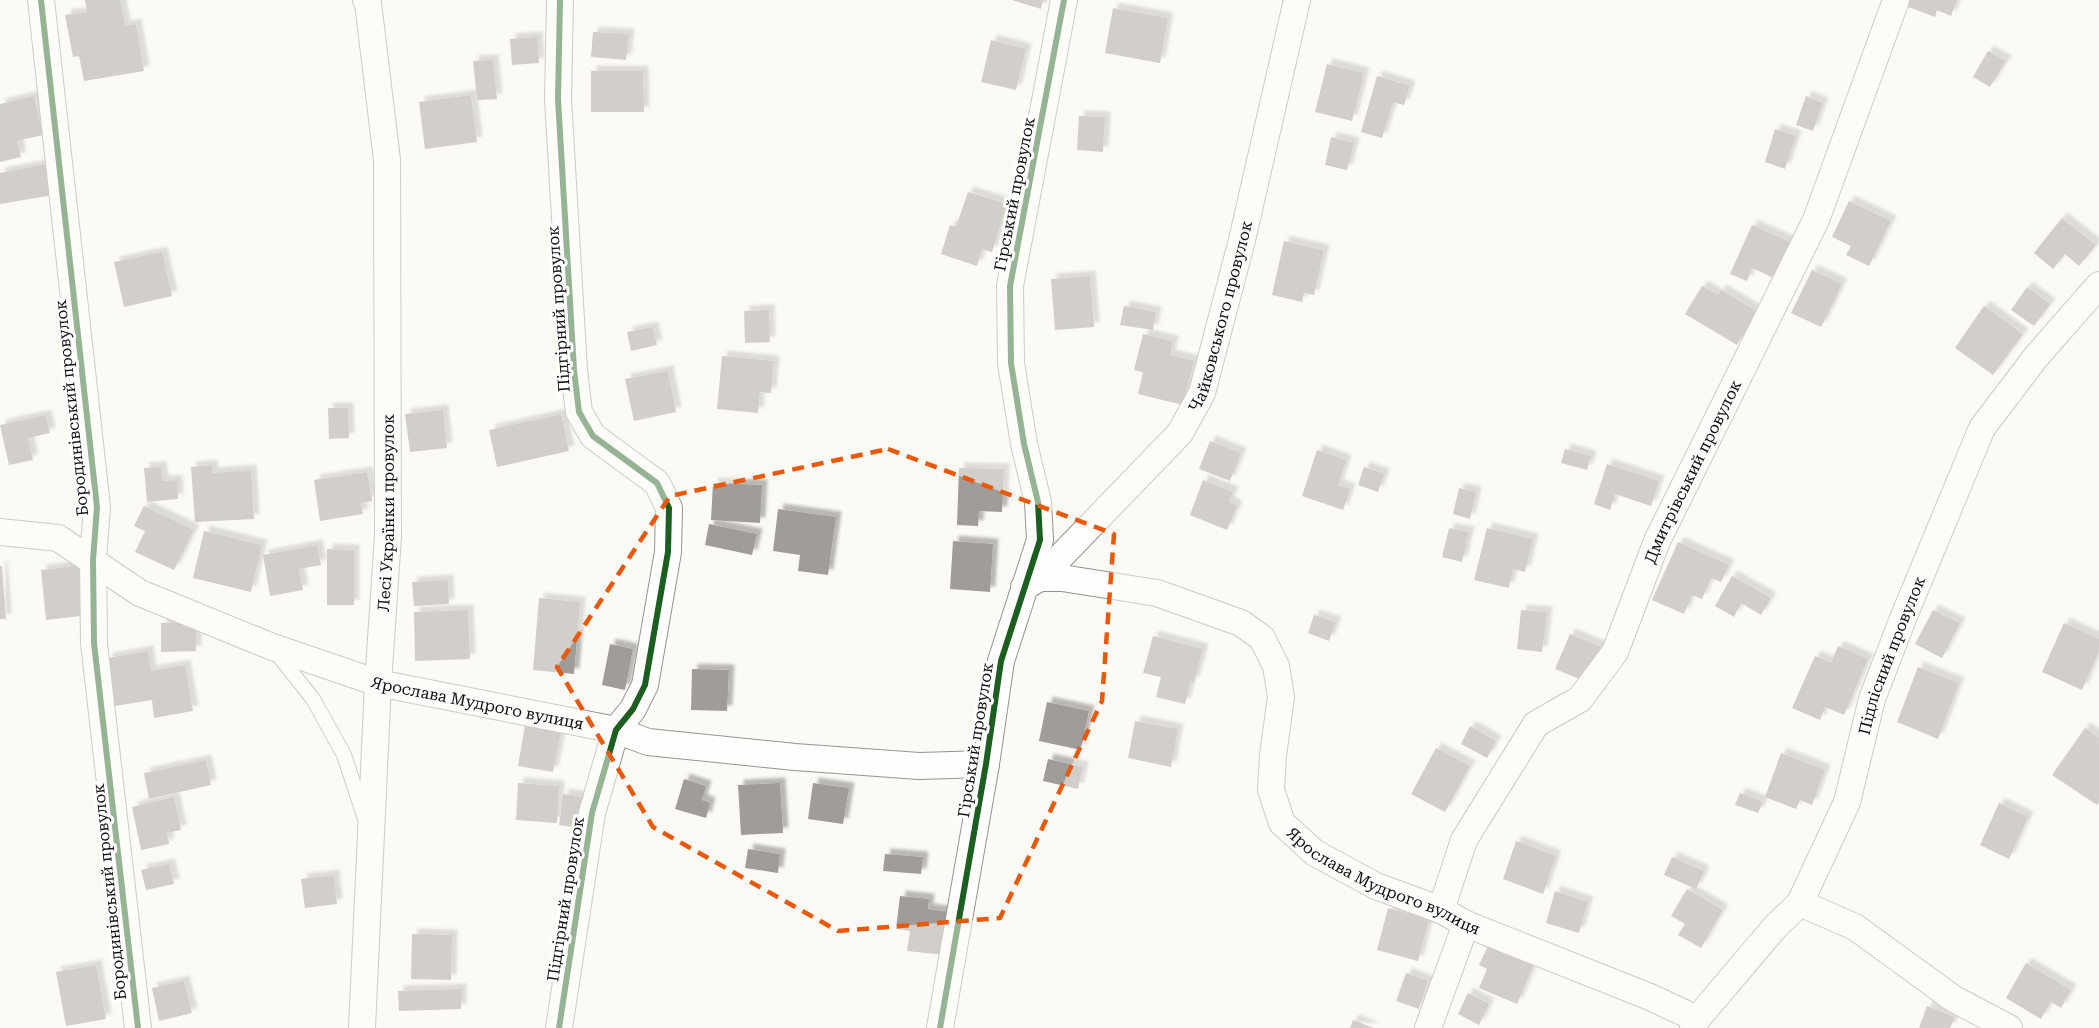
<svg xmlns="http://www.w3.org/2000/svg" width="2099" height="1028" font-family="'Roboto Serif',serif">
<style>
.building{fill:#9f9c99;filter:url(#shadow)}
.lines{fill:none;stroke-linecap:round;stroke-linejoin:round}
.lane-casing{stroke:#959492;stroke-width:16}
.street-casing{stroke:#959492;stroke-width:28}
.lane{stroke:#fffefd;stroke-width:14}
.street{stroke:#fffefd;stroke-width:26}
.cycleway-casing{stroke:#fff;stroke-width:10}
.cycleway{stroke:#1b5e20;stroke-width:6}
.marked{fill:none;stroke:#e8590c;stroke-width:4.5;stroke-dasharray:12 8;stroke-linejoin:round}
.labels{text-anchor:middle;stroke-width:6;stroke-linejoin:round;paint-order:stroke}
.street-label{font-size:16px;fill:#0e0e0e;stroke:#fff}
</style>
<defs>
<filter id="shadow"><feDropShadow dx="5.5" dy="-5.5" stdDeviation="1.5" flood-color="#0004"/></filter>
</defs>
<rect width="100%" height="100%" fill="#fcfaf4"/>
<path class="building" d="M85,0h35l5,26 11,-2 8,47 -60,10 -5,-25 -6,1 -8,-42 22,-3z
M1012,0h31l-2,9z
M1905,0h52l-6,16 -14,-6 -2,7 -32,-12z
M1113,8l55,10 -8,45 -55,-10z
M593,32l36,2 -3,26 -35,-3z
M537,37l2,26 -27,2 -2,-26z
M991,40l35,9 -10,41 -35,-8z
M1988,51l18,10 -16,26 -17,-10z
M493,60l4,39 -20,1 -4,-39z
M1327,64l37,9 -12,48 -37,-9z
M591,71h52l1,41h-53z
M1377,76l33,10 -6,19 -11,-3 -11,36 -21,-6z
M471,95l6,47 -52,7 -6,-47z
M34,96l9,39 -26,6 4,16 -21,5v-58z
M1806,96l17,7 -10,28 -17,-6z
M1079,116l26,1 -2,35 -26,-2z
M1775,129l21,7 -11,33 -20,-7z
M1331,137l23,6 -7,27 -22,-5z
M47,164l6,31 -53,9v-31z
M968,192l39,12 -15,48 -10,-3 -5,17 -36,-12 9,-29 6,2z
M1849,201l42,20 -22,45 -23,-11 5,-9 -19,-9z
M2062,218l34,27 -17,21 -14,-12 -12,15 -19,-16z
M1752,225l38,17 -16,36 -22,-10 -5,13 -17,-7z
M1284,241l40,9 -10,45 -10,-2 -2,9 -30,-7z
M162,252l10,44 -48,11 -10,-45z
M1812,270l30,14 -21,43 -30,-14z
M1090,276l4,51 -39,3 -4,-51z
M1702,286l16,9 3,-5 36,21 -20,34 -52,-31z
M2027,287l23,17 -16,22 -23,-16z
M1124,306l32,6 -3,18 -33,-5z
M1984,306l39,28 -30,41 -38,-27z
M769,310l1,32 -25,1 -1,-32z
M653,327l4,18 -26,6 -4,-19z
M1143,334l30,7 -3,14 24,6 -11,44 -45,-11 5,-22 -9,-2z
M722,356l52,5 -3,32 -11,-1 -2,21 -41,-4z
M668,371l8,41 -42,9 -9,-42z
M328,408h20l1,30 -20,1z
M443,410l4,38 -37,4 -5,-38z
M561,414l8,37 -72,16 -8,-37z
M46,415l4,18 -22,5 5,22 -24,5 -9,-40z
M1210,441l31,12 -11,28 -31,-12z
M1565,449l26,7 -4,14 -26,-7z
M1317,450l29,10 -8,25 12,4 -7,21 -41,-14z
M1607,464l52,17 -8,25 -36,-12 -5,16 -16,-6z
M212,465v8l39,-3 3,49 -59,3 -4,-55z
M161,467l2,14 14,-1 1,19 -31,3 -3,-34z
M1364,467l20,7 -6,18 -20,-7z
M959,468l45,1 -2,43 -23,-1 -1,15 -21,-1z
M367,472l5,29 -11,2 2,11 -43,7 -6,-41z
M1203,480l30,12 -4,10 8,4 -10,24 -37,-15z
M713,483l49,2 -2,38 -49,-3z
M1459,488l17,4 -6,27 -17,-5z
M144,506l50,24 -20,40 -39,-18 10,-21 -11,-5z
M778,509l58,8 -8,58 -30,-4 2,-16 -27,-4z
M709,524l48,10 -5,21 -47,-10z
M1449,528l20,4 -7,30 -20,-5z
M1487,528l46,11 -8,33 -12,-3 -4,19 -35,-8z
M204,531l58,14 -11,47 -58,-14z
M953,541l40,3 -3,48 -40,-3z
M1678,542l51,23 -8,17 -10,-4 -9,21 -10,-4 -8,19 -32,-14z
M317,545l4,20 -22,4 4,21 -33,6 -7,-41z
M327,549l27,1v55h-27z
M83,565l6,50 -43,5 -5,-50z
M0,566h2l4,53h-6z
M1732,576l39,22 -10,17 -20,-12 -7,14 -19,-11z
M448,580l1,24 -35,2 -2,-24z
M539,598l41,4 -6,72 -41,-4z
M468,610l2,49 -55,2 -1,-49z
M1521,610l26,2 -5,40 -25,-3z
M1933,610l27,13 -18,35 -27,-14z
M1314,615l22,7 -7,19 -21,-8z
M196,622v29l-35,1v-29z
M2064,623l35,16v12l-17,39 -40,-18z
M1570,634l32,13 -15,35 -32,-13z
M1153,636l50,13 -9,33 -3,-1 -6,23 -29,-7 5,-20 -18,-4z
M610,644l23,5 -8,41 -23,-5z
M1838,646l30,13 -24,56 -19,-8 -5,13 -28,-12 23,-52 16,7z
M148,651l3,20 34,-6 8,46 -39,7 -2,-18 -37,6 -8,-48z
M1918,667l41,16 -21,56 -41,-17z
M692,669l37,1 -2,41 -36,-1z
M1047,702l42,9 -8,39 -42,-9z
M1135,721l43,8 -7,38 -43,-9z
M525,725l36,7 -8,40 -35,-6z
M1470,726l26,15 -9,17 -26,-14z
M2085,728l14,10v64l-2,3 -45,-30z
M1436,748l34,18 -25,46 -34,-18z
M1781,753l44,17 -13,35 -12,-5 -4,9 -31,-12z
M1048,759l35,8 -5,22 -35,-8z
M206,760l5,25 -62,14 -5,-26z
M684,779l22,7 -4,14 8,3 -4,15 -31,-9z
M518,783l41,3 -2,37 -41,-3z
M780,783l3,50 -42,2 -3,-50z
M813,783l36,5 -6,36 -35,-5z
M1740,793l23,9 -5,11 -23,-8z
M563,794l20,3 -5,31 -19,-3z
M174,797l7,33 -14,3 2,11 -28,6 -9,-43z
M1999,803l29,14 -19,42 -29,-14z
M1516,841l40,15 -13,38 -40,-15z
M748,849l32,5 -2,19 -33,-5z
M885,854l38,3 -2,17 -38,-3z
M1672,857l32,14 -8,18 -32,-14z
M169,864l5,20 -28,6 -5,-20z
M334,875l3,29 -32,4 -4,-29z
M1687,889l36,21 -22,38 -23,-13 7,-11 -14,-8z
M1555,891l33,11 -9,31 -33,-10z
M900,896l29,3 -1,10 22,3 -5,43 -38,-4 3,-20 -14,-2z
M1388,908l41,11 -11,42 -41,-11z
M412,934l40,1 -1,45 -40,-1z
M1489,944l45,20 -17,40 -38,-16 8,-19 -8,-4z
M2026,963l45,27 -10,18 -10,-6 -10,17 -35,-21z
M96,965l10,54 -40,7 -10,-54z
M1406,973l22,8 -9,28 -23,-8z
M184,981l8,32 -33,8 -7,-33z
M461,989v20l-62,2 -1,-20z
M1468,993l21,11 -10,21 -21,-11z
M1927,1006l28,11 -5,11h-31z
M1353,1020l21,8h-24z"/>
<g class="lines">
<defs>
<path id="lane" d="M274,650l39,49 31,56 21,64"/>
<g id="street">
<path d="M41,0l56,507 -4,53 1,83 44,385"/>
<path id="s1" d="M0,532l58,6 82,55 130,53 108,37 238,47 32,12 147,15 124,9 67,-2"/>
<path id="s2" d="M1040,578l140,-145 22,-40 40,-153 55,-240"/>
<path id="s3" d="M1024,587l16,-9h22l95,15 84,30 21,15 14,28 5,31 -8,58 -2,35 11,33 33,30 61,33 65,24 25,14 184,73 47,22"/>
<path d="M1800,903l55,24 99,72 55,29"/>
<path id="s4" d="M1441,910l23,-70 72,-116 44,-25 35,-47 42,-111 159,-321 80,-220"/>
<path id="s5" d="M362,1028l16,-345 10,-147 -1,-376 -19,-157 -2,-3"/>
<path d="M559,1028l33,-215 24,-83 17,-21 12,-24 23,-133 1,-44 -12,-25 -64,-47 -14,-24 -5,-42 -16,-271 2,-99"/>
<path d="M940,1028l46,-264 15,-103 39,-121 -2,-38 -14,-58 -13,-81 -1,-77 54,-286"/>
<path d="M1428,1028l38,-104"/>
<path id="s6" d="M1693,1028l4,-9 79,-93 24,-23 47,-101 25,-103 32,-83 78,-188 54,-71 63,-72"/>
</g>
</defs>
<use href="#lane" class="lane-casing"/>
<use href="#street" class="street-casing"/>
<use href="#lane" class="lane"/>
<use href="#street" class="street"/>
<defs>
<path id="cycleway" d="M41,0l56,507 -4,53 1,83 44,385
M559,1028l33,-215 24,-83 17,-21 12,-24 23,-133 1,-44 -12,-25 -64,-47 -14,-24 -5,-42 -16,-271 2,-99
M940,1028l46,-264 15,-103 39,-121 -2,-38 -14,-58 -13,-81 -1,-77 54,-286"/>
</defs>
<use href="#cycleway" class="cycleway-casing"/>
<use href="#cycleway" class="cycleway"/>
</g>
<path d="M0 0H2099V1028H0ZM888,449l226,85 -12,167 -102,217 -162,13 -185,-104 -96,-160 113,-171z" fill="#fcfaf4" fill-opacity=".55" fill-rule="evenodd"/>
<path class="marked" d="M888,449l226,85 -12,167 -102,217 -162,13 -185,-104 -96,-160 113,-171z"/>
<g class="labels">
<g class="street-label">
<text transform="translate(1014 194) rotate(-79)" y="6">Гірський провулок</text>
<text transform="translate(558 309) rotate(-94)" y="6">Підгірний провулок</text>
<text dy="6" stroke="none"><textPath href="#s2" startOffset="326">Чайковського провулок</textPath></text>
<text transform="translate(71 408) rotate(-96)" y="6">Бородинівський провулок</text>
<text dy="6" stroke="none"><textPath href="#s4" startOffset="516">Дмитрівський провулок</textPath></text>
<text dy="6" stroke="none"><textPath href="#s5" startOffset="516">Лесі Українки провулок</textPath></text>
<text dy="6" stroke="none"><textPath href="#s6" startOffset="430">Підлісний провулок</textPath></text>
<text dy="6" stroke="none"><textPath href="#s1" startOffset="513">Ярослава Мудрого вулиця</textPath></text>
<text transform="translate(975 740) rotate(-81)" y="6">Гірський провулок</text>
<text dy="6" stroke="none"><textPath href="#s3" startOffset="561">Ярослава Мудрого вулиця</textPath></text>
<text transform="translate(109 892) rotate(-96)" y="6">Бородинівський провулок</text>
<text transform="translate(565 899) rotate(-81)" y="6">Підгірний провулок</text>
</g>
</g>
</svg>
